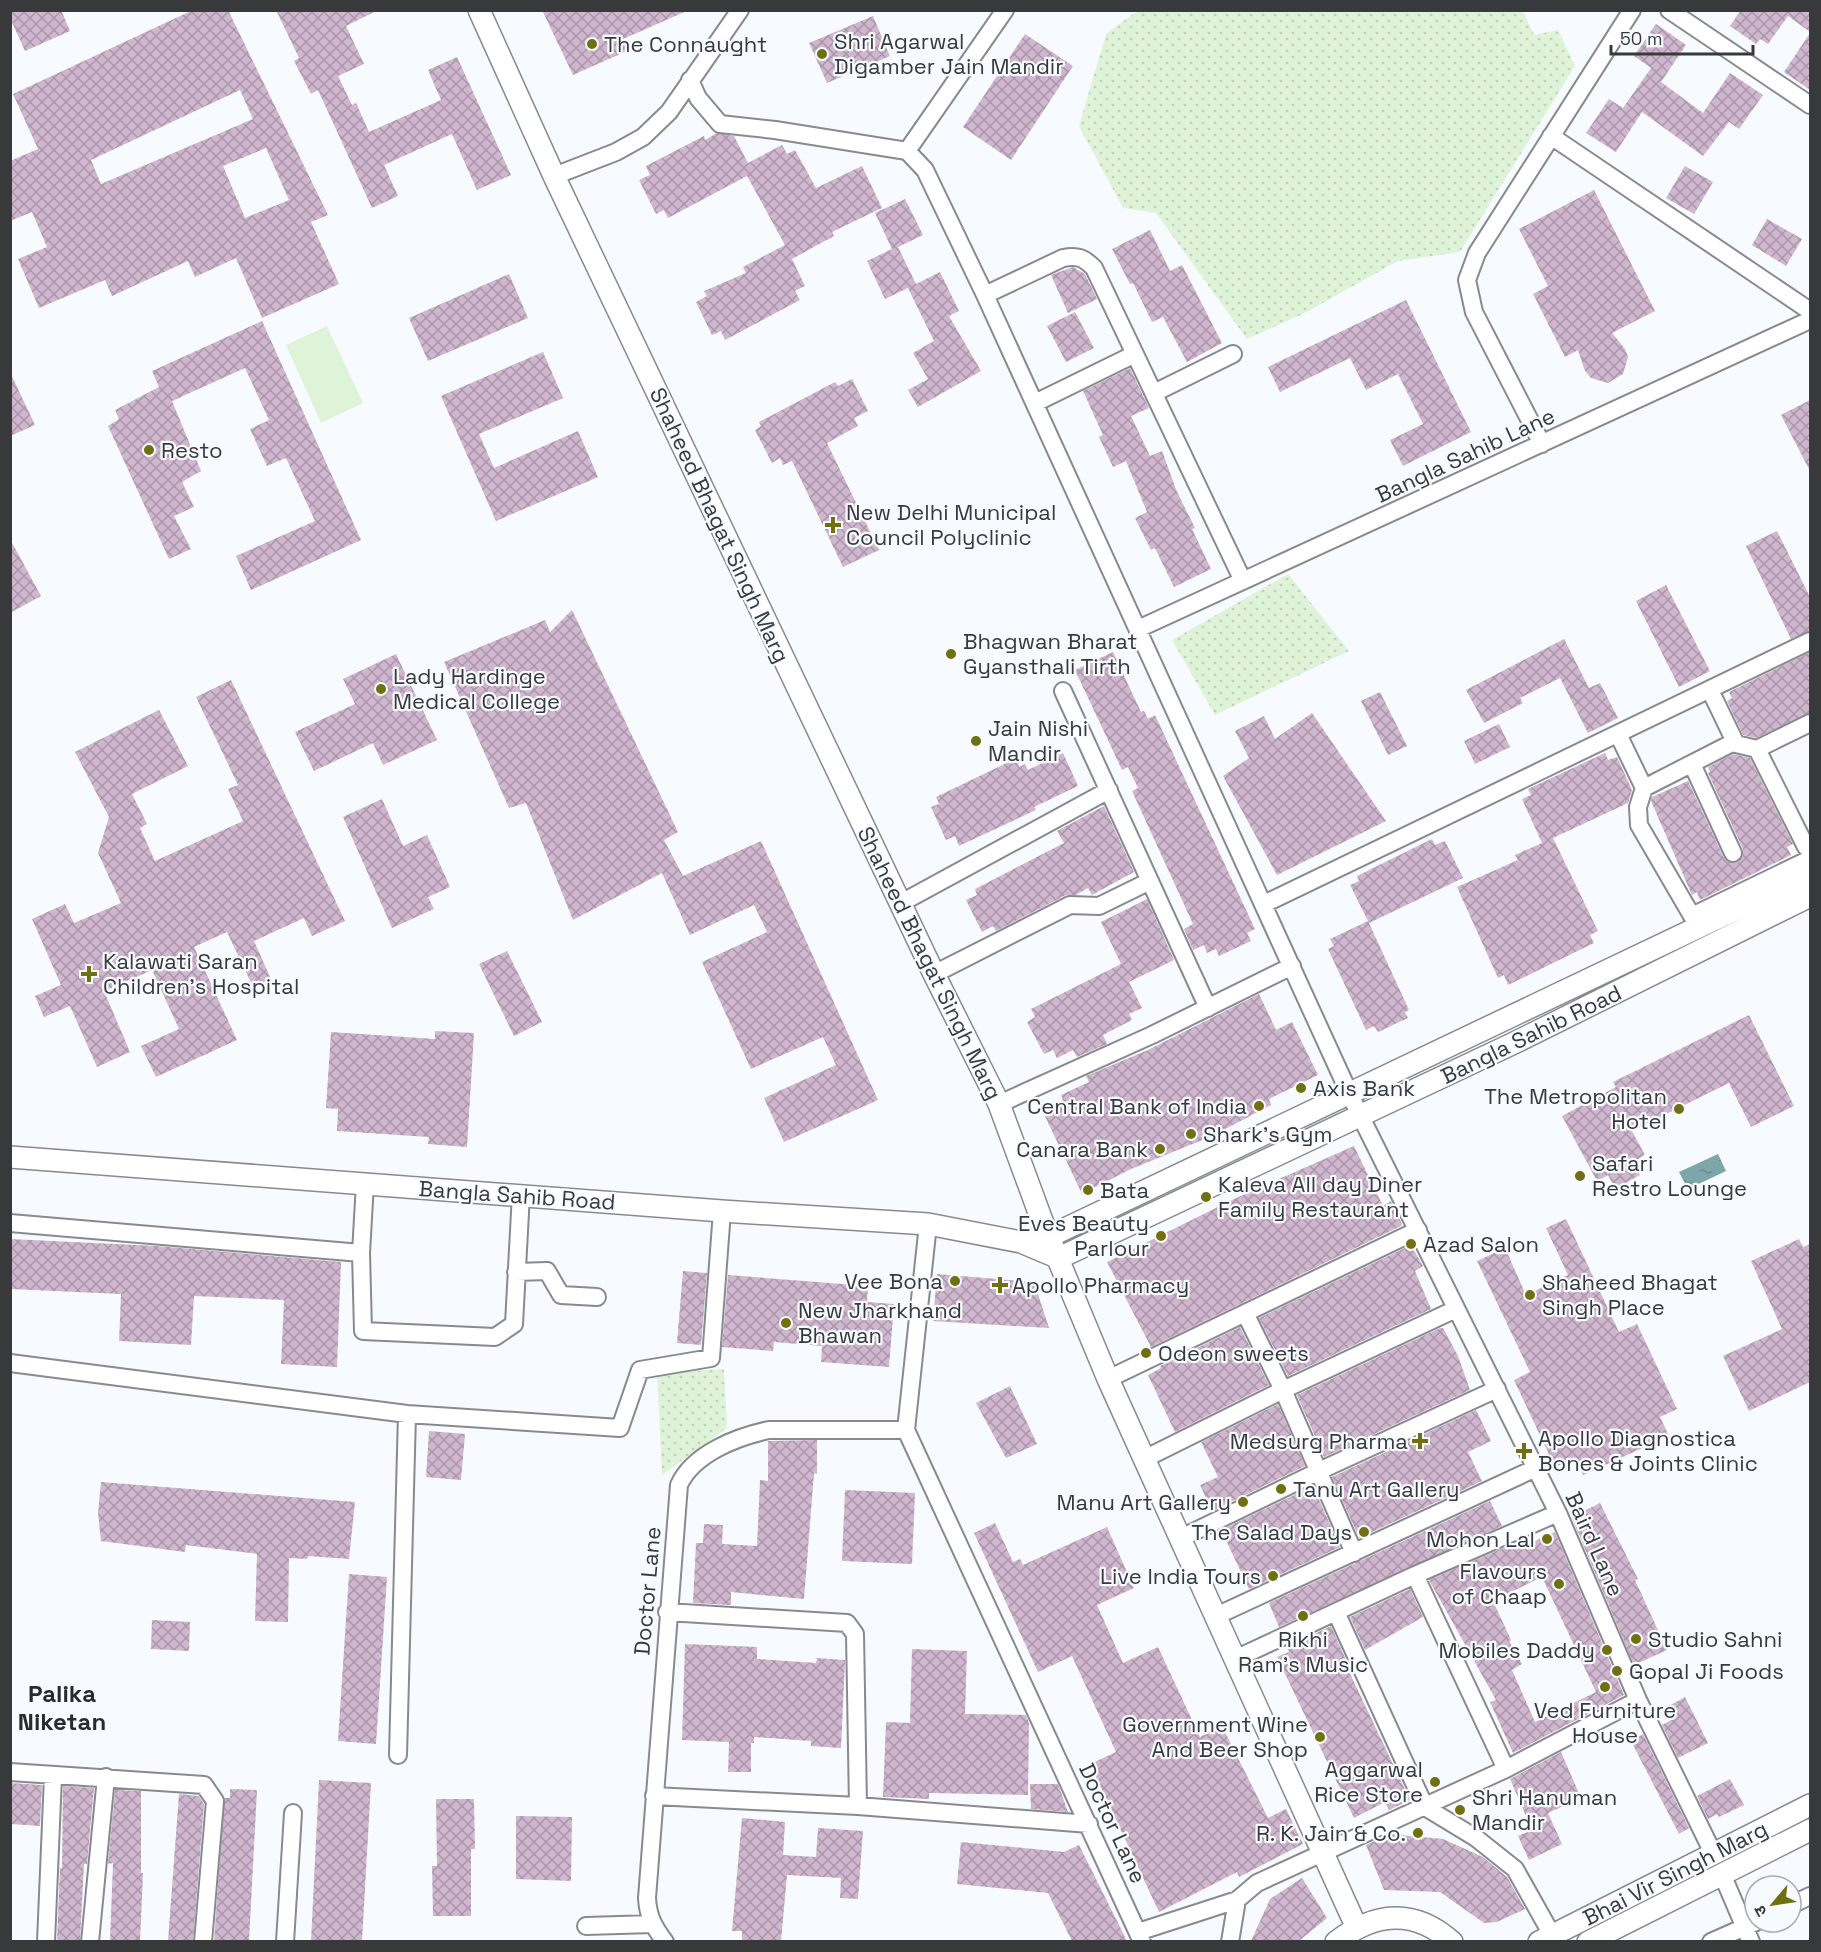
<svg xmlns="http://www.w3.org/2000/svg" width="1821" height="1952" font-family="'Space Grotesk','Noto Sans Devanagari',sans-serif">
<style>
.grass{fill:url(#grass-dots)}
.garden{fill:#dff3d9}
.water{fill:url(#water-ripples)}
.building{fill:url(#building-cross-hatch);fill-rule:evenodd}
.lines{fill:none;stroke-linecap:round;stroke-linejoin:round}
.minor-casing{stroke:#878a8e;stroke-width:20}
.tertiary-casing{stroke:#878a8e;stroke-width:24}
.minor{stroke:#fff;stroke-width:16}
.tertiary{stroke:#fff;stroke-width:21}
.poi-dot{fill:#706f11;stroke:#f7fbff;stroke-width:2}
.labels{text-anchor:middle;stroke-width:4.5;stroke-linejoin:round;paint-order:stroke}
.poi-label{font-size:22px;fill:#37393a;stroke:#f7fbff;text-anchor:start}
.street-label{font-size:22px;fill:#37393a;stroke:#f7fbff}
.neighbourhood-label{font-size:24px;font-weight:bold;fill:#292c2f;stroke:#f7fbff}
</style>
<defs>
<pattern id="grass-dots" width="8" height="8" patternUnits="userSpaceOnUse" patternTransform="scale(1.5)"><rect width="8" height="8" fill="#dff3d9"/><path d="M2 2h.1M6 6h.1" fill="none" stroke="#c0d1bb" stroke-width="1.8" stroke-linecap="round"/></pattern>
<pattern id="water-ripples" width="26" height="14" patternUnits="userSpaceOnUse" patternTransform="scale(1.5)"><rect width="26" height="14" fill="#7ea5aa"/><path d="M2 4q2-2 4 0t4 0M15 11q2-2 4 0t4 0" fill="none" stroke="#68878b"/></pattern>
<pattern id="building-cross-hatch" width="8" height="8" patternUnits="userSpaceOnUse" patternTransform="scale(1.5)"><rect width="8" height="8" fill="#d0b7cf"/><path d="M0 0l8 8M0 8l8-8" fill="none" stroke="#aa96a9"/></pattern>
</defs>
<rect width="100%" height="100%" fill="#f7fbff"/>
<path class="grass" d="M1137,11h386l11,24 24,-5 17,36 -115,186 -62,9 -95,53 -56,25 -91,-126 -33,-5 -44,-82 27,-92z
M1288,574l61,77 -134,64 -43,-75z
M724,1369l3,59 -65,47 -5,-102z"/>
<path class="garden" d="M327,326l36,77 -42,20 -35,-78z"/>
<path class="water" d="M1718,1154l8,17 -38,18 -9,-17z"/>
<path class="building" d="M10,10h51l9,21 -45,20 -15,-33z
M193,10h35l100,205 -17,7 28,62 -77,34 -26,-60 -41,19 -7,-16 -76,35 -7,-16 -66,28 -21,-49 29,-12 -15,-35 -22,9v-60l28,-12 -25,-55zM240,90l13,29 -152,65 -10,-24zM266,148l23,52 -44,18 -22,-52z
M276,10h102l-32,16 18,38 -26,12 14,29 4,-2 13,29 72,-32 -13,-30 29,-13 54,118 -34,15 -25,-56 -68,31 14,31 -26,12 -54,-118 -7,4 -17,-33 5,-3z
M542,10h147l-66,29 6,11 -56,25z
M1741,10h69v22l-22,-16 -20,28 -8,-5 -4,5 -26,-18z
M873,16l17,40 -63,27 -18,-40z
M1656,24l30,21 -25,37 42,31 27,-40 33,22 -24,34 -10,-7 -26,34 -61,-44 -26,40 -30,-19 23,-34 14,9 28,-40 -17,-12z
M1810,33v57l-26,-18z
M1025,34l48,32 -62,94 -48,-33z
M717,133l17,3 14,27 34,-18 5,9 8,-4 21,38 46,-22 20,42 -50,24 2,4 -42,23 13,27 -10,5 5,9 -75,40 -4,-9 -9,4 -16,-33 11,-6 -3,-5 42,-18 -3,-6 42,-22 -38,-69 -79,42 -4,-8 -8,4 -17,-34 11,-5 -4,-9 58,-30 1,4z
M1685,166l28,16 -19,32 -28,-16z
M1594,190l61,121 -43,22 13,16 3,8 -5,17 -15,9 -17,-5 -6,-7 -7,-21 -13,7 -32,-63 15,-8 -29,-57z
M905,199l18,36 -25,12 18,37 24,-12 19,39 -10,5 32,55 -63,36 -10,-17 20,-11 -15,-26 21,-12 -26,-53 -23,11 -18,-38 25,-12 -17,-36z
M1767,219l35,20 -16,27 -34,-21z
M1150,230l20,41 12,-6 40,78 -35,19 -24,-45 -11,5 -19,-39 -3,1 -18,-35z
M1073,267l12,7 12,25 -29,14 -17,-38z
M509,274l19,44 -100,43 -19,-43z
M1406,300l65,132 -68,34 -13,-26 33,-16 -25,-50 -32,16 -16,-32 -70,34 -12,-25z
M1075,312l19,36 -28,14 -19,-36z
M262,321l99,219 -110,50 -15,-34 79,-35 -29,-63 -19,8 -17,-37 19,-9 -24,-52 -73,33 29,70 -19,11 12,25 -20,9 17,33 -22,10 -61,-133 11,-7 -4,-9 44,-23 -7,-16z
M543,352l20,46 -84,36 15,34 84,-37 20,46 -102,44 -55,-125z
M1130,368l19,40 -18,8 19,40 12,-5 15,41 18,36 -3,1 19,40 -37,18 -19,-39 -4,2 -16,-32 12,-6 -21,-51 -13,6 -14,-30 4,-2 -20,-44z
M10,372l25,53 -25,11z
M852,379l16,32 -14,7 4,8 -31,17 52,107 -36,17 -51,-106 -9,4 -3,-7 -8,5 -17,-33 6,-4 -2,-4 76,-40 3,4z
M1810,400v71l-29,-56z
M1777,531l33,66v34l-19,8 -45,-93z
M10,539l31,57 -31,17z
M1666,585l44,86 -31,16 -43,-86z
M572,610l106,222 -14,8 19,36 78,-35 117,259 -94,42 -20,-44 72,-33 -13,-28 -72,32 -49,-107 65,-30 -13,-27 -64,30 -28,-62 -89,47 -47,-117 -17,5 -65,-146 101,-42 5,12z
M1564,639l25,49 11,-5 18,35 -30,15 -28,-55 -40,20 3,5 -39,20 -18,-33z
M1113,652l28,60 3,-1 4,8 7,-4 100,214 -8,4 4,8 -32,15 -3,-7 -9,4 -3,-8 -11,5 -9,-21 9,-5 -61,-133 6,-3 -10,-21 -6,3 -47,-100z
M1810,652v61l-54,25 -13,-3 -16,-34 5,-3 -3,-6z
M396,654l41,86 -54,25 -10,-22 -59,28 -19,-39 60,-28 -12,-25z
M231,680l114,241 -33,15 -8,-18 -50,23 17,38 -18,8 -26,-55 -33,15 43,93 -81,37 -15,-31 38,-17 -27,-59 -48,21 26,61 -33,15 -27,-61 -26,11 -9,-21 26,-11 -29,-66 33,-15 9,19 47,-20 -23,-50 11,-36 -34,-65 84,-42 29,56 -56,28 15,30 -7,4 15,33 88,-40 -15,-32 10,-4 -42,-88z
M1380,692l27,54 -19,9 -27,-54z
M1312,713l74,108 -109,54 -54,-99 26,-18 -14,-27 29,-15 11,23z
M1499,724l11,23 -35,17 -11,-23z
M1063,753l15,33 -44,21 2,3 -77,36 -4,-10 -9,4 -15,-33 8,-3 -3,-7 81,-39 2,9 6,-3 3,6z
M1605,753l3,7 9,-3 15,33 -4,13 -75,35 45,93 -8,4 4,8 -86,42 -4,-10 -6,3 -41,-91 61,-27 -3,-5 27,-12 -20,-44 9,-4 -3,-6z
M1733,754l17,4 43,86 -6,3 4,8 -91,45 -3,-8 -5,3 -41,-94 1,-4 36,-16 36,77 7,5 7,-1 5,-7v-6l-35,-76 2,-1 -2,-5z
M382,799l21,47 24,-11 23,52 -22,10 6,12 -42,19 -49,-111z
M1104,806l30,66 -42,23 -4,-7 -12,7h-10l-70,36 -3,-5 -11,6 -16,-32 11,-5 -2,-6 89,-46 -7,-12z
M1432,839l3,6 10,-4 18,37 -94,45 -19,-38 9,-4 -2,-5z
M1147,899l27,61 -45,22 13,26 -13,6 3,6 -29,15 4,9 -30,13 -4,-7 -16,8 -4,-8 -9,4 -17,-32 8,-5 -4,-8 90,-45 -20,-42z
M1368,921l41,89 -4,2 3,6 -30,14 -4,-6 -8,4 -38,-81 6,-3 -4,-7z
M507,951l35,71 -28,14 -35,-72z
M1259,994l17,36 16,-8 26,53 -49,24 2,6 -59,31 -81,33 -49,25 -40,-84 21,-10 -2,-5 28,-13 -3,-6 62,-26z
M1749,1015l45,91 -43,21 -22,-44 -97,48 13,24 -12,7 7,13 -25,14 -7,-14 -11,6 -35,-65 54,-29 -3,-5z
M435,1031l39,2 -7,114 -39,-3 1,-7 -92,-6 1,-22 -12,-1 5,-76 104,7z
M1354,1146l29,60 8,-5 11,23 -1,2 -250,121 -44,-85 127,-63z
M1566,1219l53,113 18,-8 40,85 -17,8 9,19 -86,39 -8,-17 -20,9 -41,-87 16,-8 -53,-111 28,-13 21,47 42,-20 -22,-47z
M10,1239l147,7 184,16 -4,105 -56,-3 3,-64 -90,-4 -3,49 -72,-4 2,-47 -111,-5z
M1799,1239l4,8 7,-3v138l-61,29 -26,-55 59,-27 -31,-68z
M1411,1245l12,21 -8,5 16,38 -143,67 -29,-58z
M683,1271l24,2 -6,72 -24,-2z
M937,1274l97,8 15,46 -116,-7z
M728,1275l140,11 -1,16 27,2 -5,63 -68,-5 1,-16 -48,-4 -1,9 -51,-4z
M1240,1327l29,58 -94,47 -27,-57 13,-7 -1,-2z
M1440,1328h3l15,28 12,34 -146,67 -27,-62z
M1010,1386l27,58 -31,14 -30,-55z
M1278,1404l27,62 -93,45 -12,-26 18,-8 -17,-35z
M1476,1410l15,31 -23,11 14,29 -123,57 -27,-61z
M429,1431l36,3 -4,46 -35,-3z
M817,1440v34l-3,-1 -10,126 -73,-7v13l-38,-2 3,-60h7l1,-19 19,1 -1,19 35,2 3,-66 8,1v-40z
M101,1482l254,20 -6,57 -41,-3 -1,3 -18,-1 -1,64 -33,-1 2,-67 -71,-9 -1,7 -84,-11 -3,-28z
M1313,1486l27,61 -91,42 -28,-59z
M845,1490l70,3 -3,71 -70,-3z
M1490,1501l12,25 -223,101 -10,-24z
M1600,1503l38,76 -3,1 32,70 -33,15 -60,-142 -2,-6z
M995,1523l18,39 7,-3 3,6 84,-38 27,61 -37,17 26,58 35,-16 42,90 22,-11 46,92 18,-9 17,35 -64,33 -2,-5 -78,40 -69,-148 26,-12 -44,-96 -34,16 -64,-139z
M1555,1532l69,163 -111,58 -23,-51 6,-2 -67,-120 81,-35 2,4 9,-2zM1542,1577l54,115 -61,30 -23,-52 10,-6 -13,-23 2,-1 -18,-39z
M349,1574l38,3 -11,167 -38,-3z
M1410,1589l13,28 -58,33 -15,-33z
M152,1620l38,2 -1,29 -38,-2z
M1331,1626l15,34 -2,1 66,139 -21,10 -4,-8 -31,16 -77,-161 12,-5 -2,-5z
M685,1644l72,3v12l59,4 1,-5 28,2 -4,88 -30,-2v-5l-57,-4v6h-3v29h-23l1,-30 -47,-2z
M912,1649l55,2 -2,63 61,1 3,8 -1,72 -99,-2v6l-46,-2 3,-75 24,1z
M1685,1697l23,46 -30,15 -16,-33 9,-5 -6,-12z
M1643,1734l46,94 -10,6 -48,-93z
M1561,1752l20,46 -33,15 14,31 -33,16 -11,-24 14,-6 -22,-51z
M1730,1779l14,26 -25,12 -2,-3 -9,5 -11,-23z
M319,1780l52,3 -9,158h-51z
M10,1783l32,2 -2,41 -30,-2z
M1030,1784h28l10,28 -37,-3z
M63,1786l31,2 -7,76h-3l-4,77h-23l3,-73h2z
M230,1789l27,1 -8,151h-35l10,-143h6z
M115,1790l26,1v82h2l-3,68h-30l3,-78 -5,1z
M179,1794l20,2 5,8 -11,137h-25z
M436,1799h38l1,50h-4v67h-38l-1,-50h5z
M516,1816l56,1 -1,64 -55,-2z
M742,1818l43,4 -2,33 33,2 2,-29 45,3 -5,68 -18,-1 1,-20 -54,-3 -6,66h-39v-10h-10z
M1389,1834l54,5 40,18 24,20 18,32 -28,13 -13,1 -44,-31 -56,-2 -18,-45z
M961,1842l103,10 15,-7 48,96h-55l-24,-48 -91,-9z
M1302,1878l25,40 -28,23h-48l19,-42z"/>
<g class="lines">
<defs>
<path id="minor" d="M1669,10l141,95
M690,80l8,18 22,26 55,6 132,21 18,19 60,125 365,800 208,418 80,187 75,153
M1551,136l259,175
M907,151l98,-141
M554,176l62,-24 27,-15 26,-25 71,-102
M985,295l78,-37c15,-3 21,0 31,10l149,313
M1154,393l79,-39
M1035,403l100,-49
M1542,444l-68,-132 -7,-32 10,-27 155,-243
M1138,629l672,-309
M1710,690l26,54 21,5 53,-26
M1063,691l145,317
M1618,734l26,54 -6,19 1,18 53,91 118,-57
M1757,749l49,98
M1692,764l41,89
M1644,788l90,-46
M901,903l208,-113
M1264,904l546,-263
M934,974l136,-69 29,1 51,-25
M999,1104l153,-69 140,-69
M365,1183l-4,70 2,78 132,6 19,-13 7,-130
M10,1223l351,30
M928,1224l-22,206 236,512
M516,1272l31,-1 14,24 36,2
M1245,1313l38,77 71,163
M10,1363l397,51 213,14 20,-58 71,-12 11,-147
M1108,1379l310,-149
M1144,1459l139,-69 173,-81
M1181,1538l138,-67 178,-82
M1415,1575l143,-62
M667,1612l180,11 8,11 3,172
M1336,1612l89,195 51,31 39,31 37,66
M1216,1616l320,-148
M1235,1659l180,-84 91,194
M398,1755l9,-341
M10,1772l194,13 11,16 -12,141
M654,1796l204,10 231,18
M1722,1874l29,68
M1791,1905l19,-9
M586,1926l66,-2
M1138,1932l99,-32
M46,1942l7,-166
M90,1942l16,-165
M285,1942l8,-129
M665,1942c-11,-15 -17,-25 -18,-44l32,-413c14,-31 57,-48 90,-55h137
M1230,1942l7,-42 20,-17 249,-114 132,-69
M1711,1942l45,-20"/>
<path id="tertiary" d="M479,10l75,166 380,798 65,130 42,114 67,161 248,547
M1810,874l-760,362 -29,6 38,16 455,-215 296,-147
M10,1157l712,54 206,13 93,18
M1336,1942c39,-30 78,-34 116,0
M1539,1942l271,-137
M1588,1942l222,-112"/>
</defs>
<use href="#minor" class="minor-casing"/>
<use href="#tertiary" class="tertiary-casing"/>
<use href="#minor" class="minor"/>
<use href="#tertiary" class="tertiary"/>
</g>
<g class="poi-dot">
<circle cx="592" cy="44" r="6"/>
<circle cx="822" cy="54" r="6"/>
<circle cx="149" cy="450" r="6"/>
<path d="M830 516h6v6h6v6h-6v6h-6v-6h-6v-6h6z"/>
<circle cx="951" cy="654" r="6"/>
<circle cx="381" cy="689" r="6"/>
<circle cx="976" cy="741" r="6"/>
<path d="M86 965h6v6h6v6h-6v6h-6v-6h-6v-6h6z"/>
<circle cx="1301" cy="1088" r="6"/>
<circle cx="1259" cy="1106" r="6"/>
<circle cx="1679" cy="1109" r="6"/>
<circle cx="1191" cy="1134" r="6"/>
<circle cx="1160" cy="1149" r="6"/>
<circle cx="1580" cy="1176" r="6"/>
<circle cx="1088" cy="1190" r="6"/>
<circle cx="1206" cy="1197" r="6"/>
<circle cx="1161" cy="1236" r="6"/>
<circle cx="1411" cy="1244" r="6"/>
<circle cx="955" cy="1281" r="6"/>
<path d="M997 1276h6v6h6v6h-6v6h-6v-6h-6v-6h6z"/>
<circle cx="1530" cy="1295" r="6"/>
<circle cx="786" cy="1323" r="6"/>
<circle cx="1146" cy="1353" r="6"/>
<path d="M1417 1432h6v6h6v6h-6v6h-6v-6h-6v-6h6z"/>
<path d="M1521 1442h6v6h6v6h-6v6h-6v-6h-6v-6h6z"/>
<circle cx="1281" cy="1489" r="6"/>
<circle cx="1243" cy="1502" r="6"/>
<circle cx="1364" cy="1532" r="6"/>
<circle cx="1547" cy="1539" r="6"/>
<circle cx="1273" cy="1576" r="6"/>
<circle cx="1559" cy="1584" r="6"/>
<circle cx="1303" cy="1616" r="6"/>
<circle cx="1636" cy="1639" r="6"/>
<circle cx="1607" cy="1650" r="6"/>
<circle cx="1617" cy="1671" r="6"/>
<circle cx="1605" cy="1687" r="6"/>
<circle cx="1320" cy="1737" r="6"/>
<circle cx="1435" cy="1782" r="6"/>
<circle cx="1460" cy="1810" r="6"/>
<circle cx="1418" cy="1833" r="6"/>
</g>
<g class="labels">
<g class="poi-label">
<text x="834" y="49">Shri Agarwal<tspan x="834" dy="25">Digamber Jain Mandir</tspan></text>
<text x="604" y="52">The Connaught</text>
<text x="161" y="458">Resto</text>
<text x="846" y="520">New Delhi Municipal<tspan x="846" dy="25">Council Polyclinic</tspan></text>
<text x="963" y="649">Bhagwan Bharat<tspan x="963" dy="25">Gyansthali Tirth</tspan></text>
<text x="393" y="684">Lady Hardinge<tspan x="393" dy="25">Medical College</tspan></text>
<text x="988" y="736">Jain Nishi<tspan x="988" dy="25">Mandir</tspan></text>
<text x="103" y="969">Kalawati Saran<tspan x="103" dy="25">Children's Hospital</tspan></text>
<text x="1313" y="1096">Axis Bank</text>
<text x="1667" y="1104" text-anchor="end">The Metropolitan<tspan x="1667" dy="25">Hotel</tspan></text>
<text x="1247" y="1114" text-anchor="end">Central Bank of India</text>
<text x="1203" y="1142">Shark's Gym</text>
<text x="1148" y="1157" text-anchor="end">Canara Bank</text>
<text x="1592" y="1171">Safari<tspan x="1592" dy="25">Restro Lounge</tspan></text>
<text x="1218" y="1192">Kaleva All day Diner<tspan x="1218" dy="25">Family Restaurant</tspan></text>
<text x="1100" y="1198">Bata</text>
<text x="1149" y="1231" text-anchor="end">Eves Beauty<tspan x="1149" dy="25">Parlour</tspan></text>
<text x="1423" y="1252">Azad Salon</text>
<text x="943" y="1289" text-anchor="end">Vee Bona</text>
<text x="1542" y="1290">Shaheed Bhagat<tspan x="1542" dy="25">Singh Place</tspan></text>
<text x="1012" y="1293">Apollo Pharmacy</text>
<text x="798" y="1318">New Jharkhand<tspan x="798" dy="25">Bhawan</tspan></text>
<text x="1158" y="1361">Odeon sweets</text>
<text x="1538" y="1446">Apollo Diagnostica<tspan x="1538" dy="25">Bones &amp; Joints Clinic</tspan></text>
<text x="1408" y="1449" text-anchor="end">Medsurg Pharma</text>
<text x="1293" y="1497">Tanu Art Gallery</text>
<text x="1231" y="1510" text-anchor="end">Manu Art Gallery</text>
<text x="1352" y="1540" text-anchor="end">The Salad Days</text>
<text x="1535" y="1547" text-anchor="end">Mohon Lal</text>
<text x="1547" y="1579" text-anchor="end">Flavours<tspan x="1547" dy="25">of Chaap</tspan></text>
<text x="1261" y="1584" text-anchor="end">Live India Tours</text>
<text x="1303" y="1647" text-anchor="middle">Rikhi<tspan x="1303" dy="25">Ram's Music</tspan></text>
<text x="1648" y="1647">Studio Sahni</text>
<text x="1595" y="1658" text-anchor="end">Mobiles Daddy</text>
<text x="1629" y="1679">Gopal Ji Foods</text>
<text x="1605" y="1718" text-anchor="middle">Ved Furniture<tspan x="1605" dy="25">House</tspan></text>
<text x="1308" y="1732" text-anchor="end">Government Wine<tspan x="1308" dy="25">And Beer Shop</tspan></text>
<text x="1423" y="1777" text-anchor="end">Aggarwal<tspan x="1423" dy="25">Rice Store</tspan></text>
<text x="1472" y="1805">Shri Hanuman<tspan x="1472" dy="25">Mandir</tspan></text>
<text x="1406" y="1841" text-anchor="end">R. K. Jain &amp; Co.</text>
</g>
<g class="street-label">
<text transform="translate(1465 455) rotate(-25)" y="8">Bangla Sahib Lane</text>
<text transform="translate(720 525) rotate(65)" y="8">Shaheed Bhagat Singh Marg</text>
<text transform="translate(930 963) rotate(64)" y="8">Shaheed Bhagat Singh Marg</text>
<text transform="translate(1531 1034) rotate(-26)" y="8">Bangla Sahib Road</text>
<text transform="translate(517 1195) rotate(4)" y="8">Bangla Sahib Road</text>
<text transform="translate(1595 1544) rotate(66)" y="8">Baird Lane</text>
<text transform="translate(647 1591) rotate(-85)" y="8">Doctor Lane</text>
<text transform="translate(1113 1823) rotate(65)" y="8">Doctor Lane</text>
<text transform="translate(1675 1873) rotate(-27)" y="8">Bhai Vir Singh Marg</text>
</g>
<g class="neighbourhood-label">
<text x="62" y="1702">Palika<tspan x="62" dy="28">Niketan</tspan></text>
</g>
</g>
<rect width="1821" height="1952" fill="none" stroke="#37393a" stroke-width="24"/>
<g transform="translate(1773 1904) rotate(241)"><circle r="28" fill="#f7fbff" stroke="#aaadb0" stroke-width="1.5"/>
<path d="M0-4.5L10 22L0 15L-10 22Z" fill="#706f11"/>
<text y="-9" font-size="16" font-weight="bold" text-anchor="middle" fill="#37393a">उ</text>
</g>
<path d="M1611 45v9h142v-9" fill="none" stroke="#37393a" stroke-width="3"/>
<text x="1620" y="45" font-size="18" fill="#37393a" stroke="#f7fbff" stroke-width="4.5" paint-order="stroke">50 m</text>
</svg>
